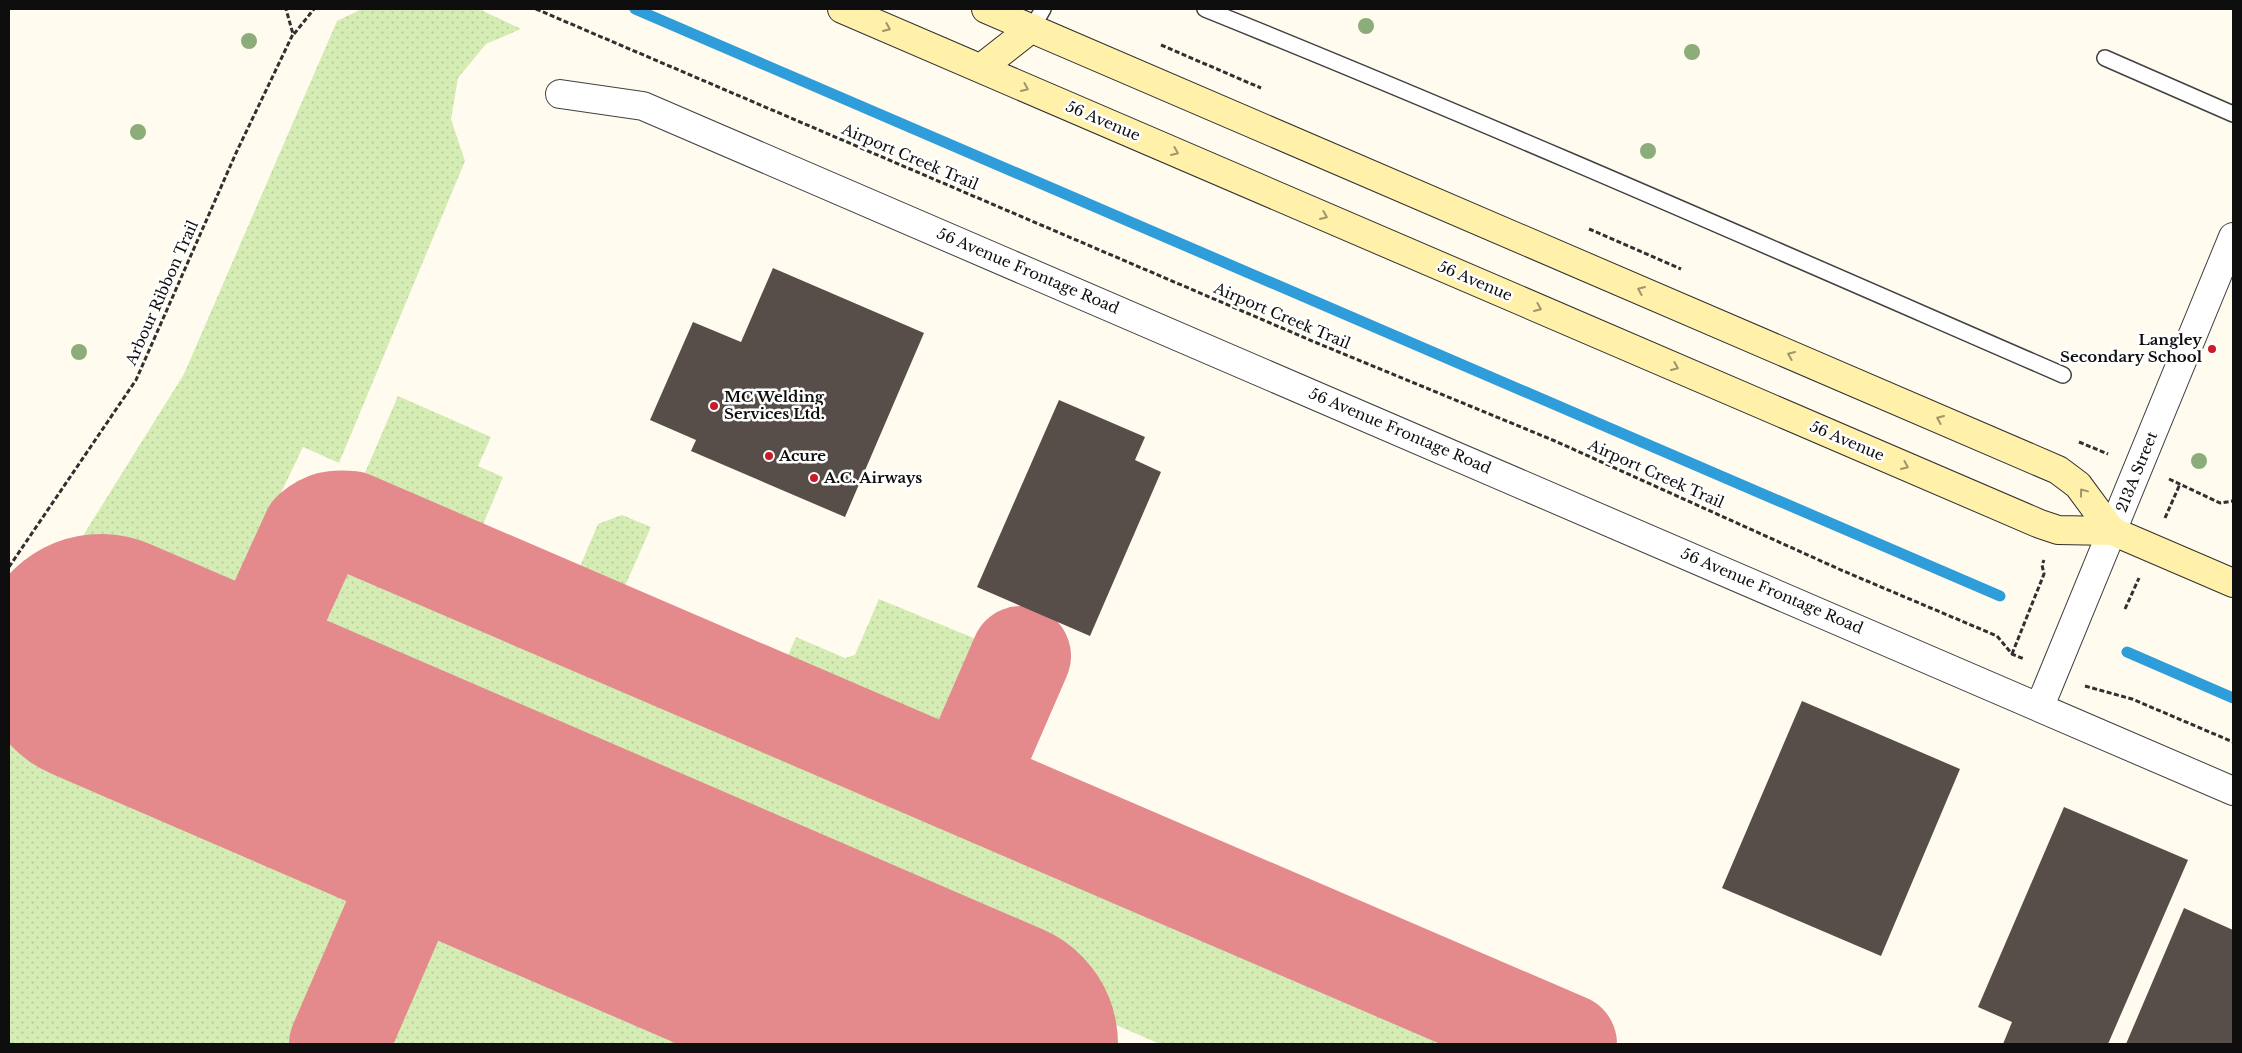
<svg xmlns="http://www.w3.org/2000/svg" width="2242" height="1053" font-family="'Libre Baskerville',serif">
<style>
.grass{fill:url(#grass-dots)}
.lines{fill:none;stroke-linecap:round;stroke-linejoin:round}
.stream{stroke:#2f9dd9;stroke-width:11}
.taxiway{stroke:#e48a8d;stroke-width:100}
.runway{stroke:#e48a8d;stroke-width:250}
.building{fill:#584e49}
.lane-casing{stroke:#414141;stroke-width:18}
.street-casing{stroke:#414141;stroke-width:30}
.secondary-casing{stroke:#303030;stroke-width:30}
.path{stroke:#303030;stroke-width:3;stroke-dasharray:5 2.5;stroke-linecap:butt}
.lane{stroke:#fff;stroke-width:15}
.street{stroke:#fff;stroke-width:28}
.secondary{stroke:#fff1aa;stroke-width:28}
.tree{fill:#8cac79}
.oneway{stroke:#9f966c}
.poi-dot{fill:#ca1a2b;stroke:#fff;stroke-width:2}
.labels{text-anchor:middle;stroke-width:5;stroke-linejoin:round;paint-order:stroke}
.street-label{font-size:15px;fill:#0e0e0e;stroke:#fff}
.poi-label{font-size:15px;font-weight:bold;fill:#0e0e0e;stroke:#fff;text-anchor:start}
</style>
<defs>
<pattern id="grass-dots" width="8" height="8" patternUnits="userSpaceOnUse" patternTransform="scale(1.25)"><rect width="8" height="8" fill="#d5edb5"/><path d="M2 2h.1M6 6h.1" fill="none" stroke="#b6ca9a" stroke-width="1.8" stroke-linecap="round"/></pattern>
</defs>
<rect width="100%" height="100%" fill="#fffbef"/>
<path class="grass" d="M362,9h117l42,20 -35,15 -28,34 -7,41 14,42 -126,302 -36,-16 -66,137 -69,33 -45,-19 -52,112 319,142 -83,192h-298v-336l38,-63 4,-58 133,-213 153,-353z
M398,396l93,41 -13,29 25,11 -24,57 -118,-52z
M622,515l29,12 -30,68 -45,-19 22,-52z
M374,550l1144,494h-358l-839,-362 -16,-75 9,-25z
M879,599l109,45 11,22 -35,80 -181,-79 13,-30 49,21 10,-3z
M442,875l392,169h-462z"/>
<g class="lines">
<path class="stream" d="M635,9l1365,587
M2127,652l106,46"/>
<path class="taxiway" d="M229,714l83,-182c13,-11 22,-13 39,-11l1216,523
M965,785l56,-129
M339,1044l103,-238"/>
<path class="runway" d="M101,659l892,385"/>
</g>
<path class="building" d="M773,268l151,65 -79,184 -154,-66 5,-11 -46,-20 43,-98 48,20z
M1059,400l86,37 -10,23 26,12 -71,164 -113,-49z
M1802,701l158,68 -79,187 -159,-68z
M2064,807l124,53 -80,184h-105l9,-22 -34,-15z
M2184,908l49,22v114h-107z"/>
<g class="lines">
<defs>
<path id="lane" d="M1205,9c288,116 573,242 858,366
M1032,28l11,-19
M2105,58l128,56"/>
<path id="street" d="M560,94l83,12 1590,685
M2040,706l193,-469"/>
<path id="secondary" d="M842,9l1198,515 18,6 54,1 121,52
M986,9l1072,461 20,15 34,46
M981,68l51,-40"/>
</defs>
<use href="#lane" class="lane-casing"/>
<use href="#street" class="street-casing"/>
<use href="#secondary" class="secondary-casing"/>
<path class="path" d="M536,9l781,334 238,98 286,129 156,66 15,18 12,5
M294,34l20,-25
M1161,45l100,43
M1589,229l92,40
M2079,442l29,12
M2169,479l51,24 13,-2
M2165,518l15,-34
M9,567l127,-187 100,-227 57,-119 -7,-25
M2125,609l14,-31
M2012,654l32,-80 -2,-9 2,-5
M2085,686l47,13 101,43"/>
<use href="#lane" class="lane"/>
<use href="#street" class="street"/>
<use href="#secondary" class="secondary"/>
</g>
<g class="tree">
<circle cx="1366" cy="26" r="8"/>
<circle cx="249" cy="41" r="8"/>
<circle cx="1692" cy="52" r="8"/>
<circle cx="138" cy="132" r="8"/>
<circle cx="1648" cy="151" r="8"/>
<circle cx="79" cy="352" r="8"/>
<circle cx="2199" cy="461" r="8"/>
</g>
<defs><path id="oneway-chevron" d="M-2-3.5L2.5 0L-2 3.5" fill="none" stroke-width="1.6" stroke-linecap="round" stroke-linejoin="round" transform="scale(1.25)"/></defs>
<g class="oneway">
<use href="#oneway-chevron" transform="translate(887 28) rotate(23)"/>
<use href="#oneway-chevron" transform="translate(1025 88) rotate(23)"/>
<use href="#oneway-chevron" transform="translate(1175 152) rotate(23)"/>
<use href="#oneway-chevron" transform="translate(1324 216) rotate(23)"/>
<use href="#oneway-chevron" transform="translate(1641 290) rotate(-157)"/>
<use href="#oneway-chevron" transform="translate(1538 308) rotate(23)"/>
<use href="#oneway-chevron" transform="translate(1791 355) rotate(-157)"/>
<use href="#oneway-chevron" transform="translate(1675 367) rotate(23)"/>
<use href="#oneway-chevron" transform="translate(1940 419) rotate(-157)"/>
<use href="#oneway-chevron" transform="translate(1905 466) rotate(23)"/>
<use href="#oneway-chevron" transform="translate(2083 492) rotate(-127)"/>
</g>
<g class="poi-dot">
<circle cx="2212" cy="349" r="5"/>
<circle cx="714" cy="406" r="5"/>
<circle cx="769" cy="456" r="5"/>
<circle cx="814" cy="478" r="5"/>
</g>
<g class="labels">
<g class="street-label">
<text transform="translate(1103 121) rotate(23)" y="5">56 Avenue</text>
<text transform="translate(910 157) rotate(23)" y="5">Airport Creek Trail</text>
<text transform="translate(1028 271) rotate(23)" y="5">56 Avenue Frontage Road</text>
<text transform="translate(1475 281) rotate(23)" y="5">56 Avenue</text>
<text transform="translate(162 293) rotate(-66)" y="5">Arbour Ribbon Trail</text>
<text transform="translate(1282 316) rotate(23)" y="5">Airport Creek Trail</text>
<text transform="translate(1400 431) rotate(23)" y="5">56 Avenue Frontage Road</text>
<text transform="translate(1847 441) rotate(23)" y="5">56 Avenue</text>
<text transform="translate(2137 472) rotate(-68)" y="5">213A Street</text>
<text transform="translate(1656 474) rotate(24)" y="5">Airport Creek Trail</text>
<text transform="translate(1772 591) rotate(23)" y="5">56 Avenue Frontage Road</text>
</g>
<g class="poi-label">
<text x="2202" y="345" text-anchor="end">Langley<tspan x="2202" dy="17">Secondary School</tspan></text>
<text x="724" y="402">MC Welding<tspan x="724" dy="17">Services Ltd.</tspan></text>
<text x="779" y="461">Acure</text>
<text x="824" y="483">A.C. Airways</text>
</g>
</g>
<rect width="2242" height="1053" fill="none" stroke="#0e0e0e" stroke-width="20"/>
</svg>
